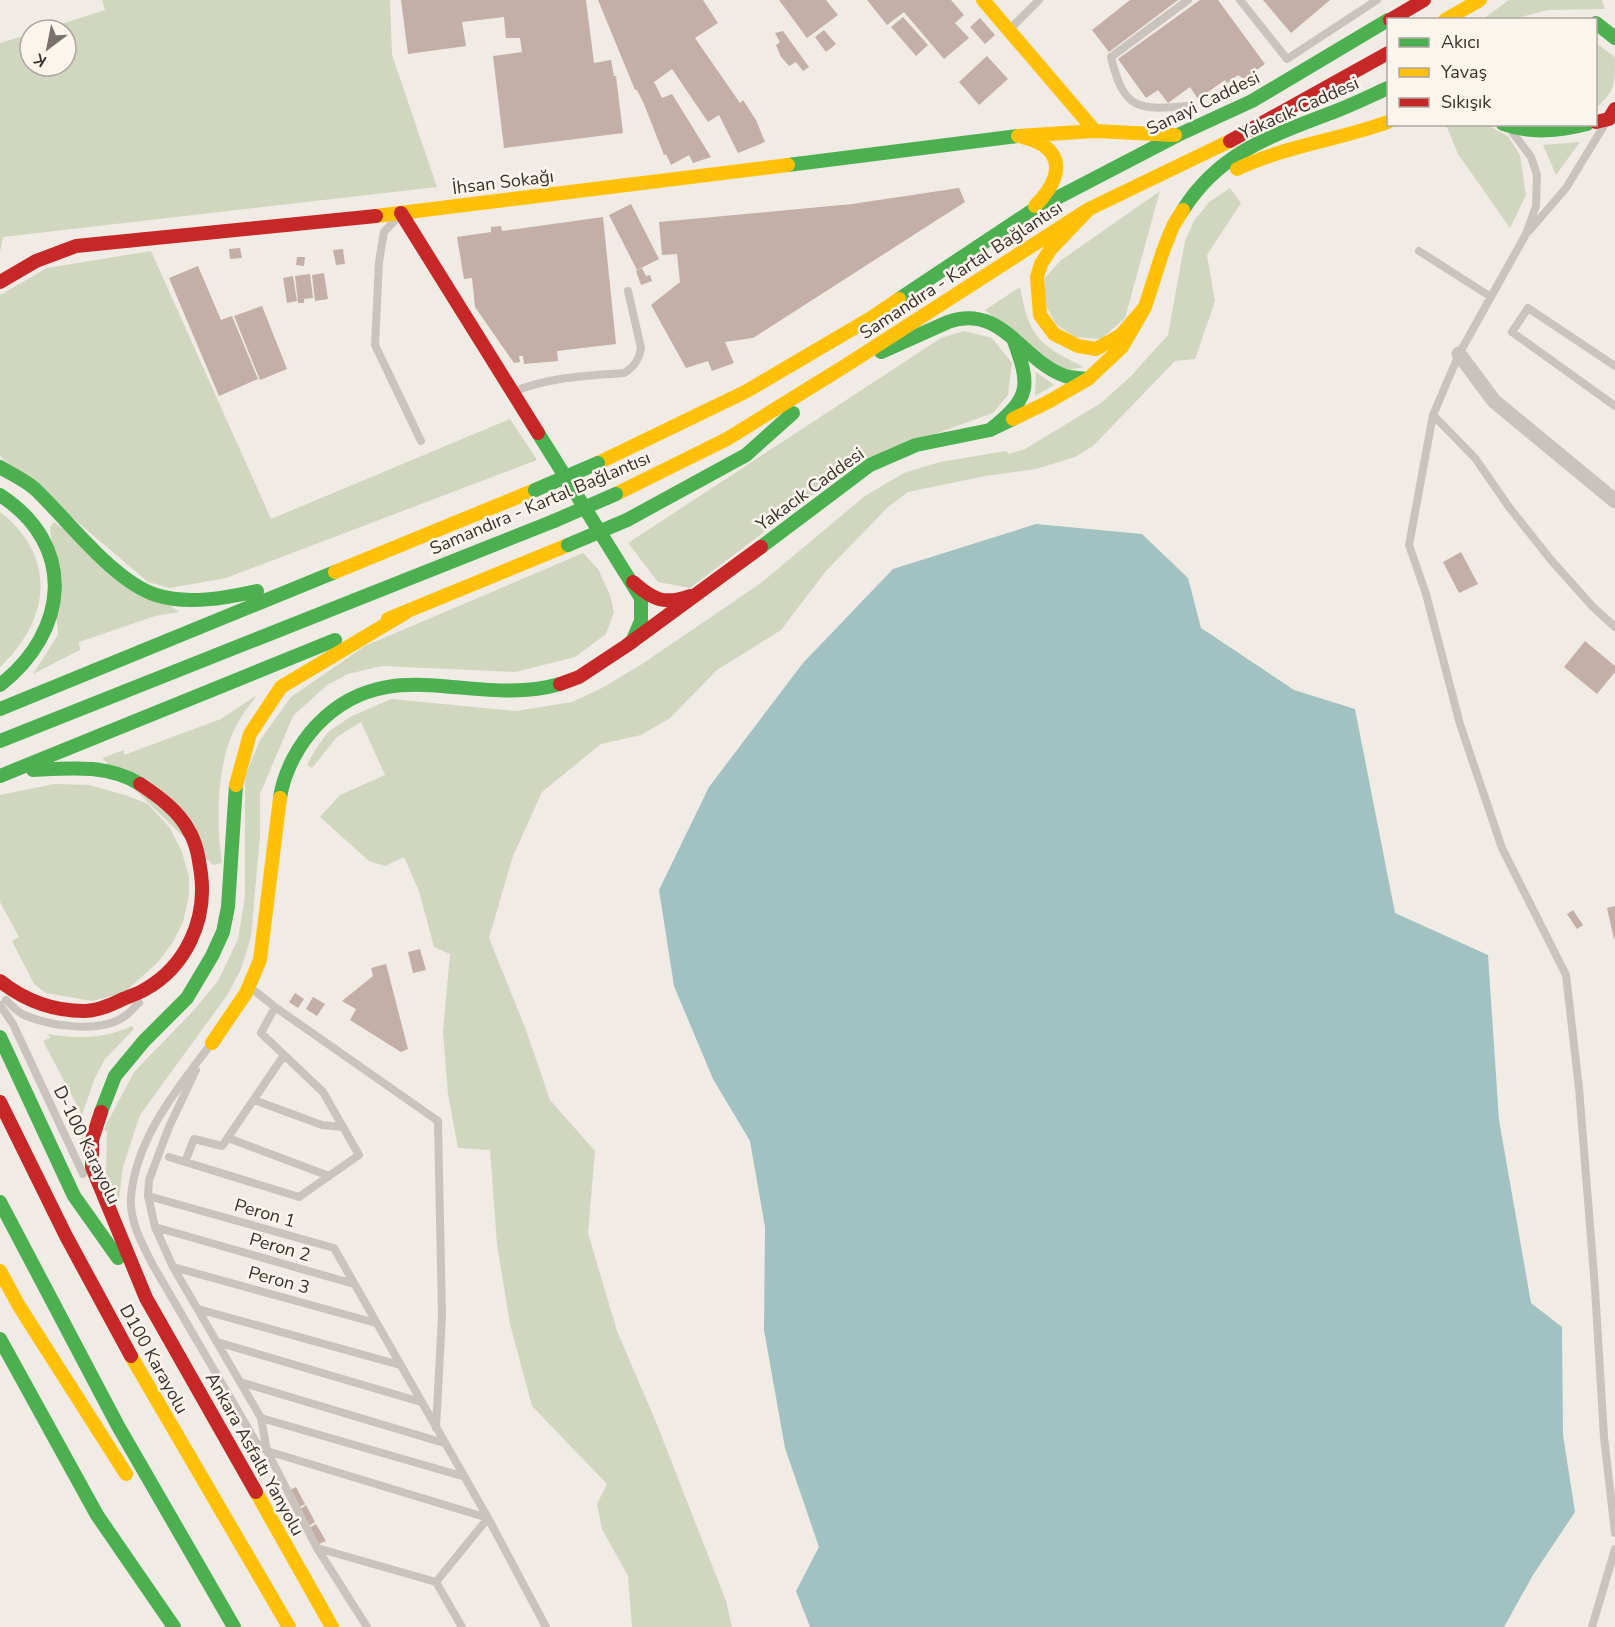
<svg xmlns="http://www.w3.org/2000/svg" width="1615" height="1627" font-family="'Nunito Sans',sans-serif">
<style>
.green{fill:#d1d6bf}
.water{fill:#a1c2c1}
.building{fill:#c3afa7}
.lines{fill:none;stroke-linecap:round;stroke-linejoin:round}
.lane{stroke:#c9c3be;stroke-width:8}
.street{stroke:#c9c3be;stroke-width:15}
.fast{stroke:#4caf50;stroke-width:14}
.slow{stroke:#ffc107;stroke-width:14}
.jam{stroke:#c62828;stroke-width:14}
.fast-bridge{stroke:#4caf50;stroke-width:14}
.labels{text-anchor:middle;stroke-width:5;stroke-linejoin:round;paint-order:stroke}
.street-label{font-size:18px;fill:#3b302b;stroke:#fbf5ee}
</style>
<rect width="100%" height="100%" fill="#f0ebe5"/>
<path class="green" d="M102,0h288l2,55 45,132 -434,50 -3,15v-209l30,-9v32h36v-36h-24l63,-20z
M1509,0h93l3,9 -57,1 -35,9h-30z
M1596,43l19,14c0,27 0,35 -19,51z
M1446,125h41l21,11 12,19 6,40 -16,33 -52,-74z
M1580,142l-24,33 -13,-30z
M1230,188l11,15 -34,52 8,46 -20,58 -20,2 -82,85 -18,11 -39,12 -51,7 -77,16 -20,15 -62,64 -45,59 -64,40 -47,48 -29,17 -40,9 -59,48 -29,64 -24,82 37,92 24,70 45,51 -7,82 29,98 39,91 70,179 6,26h-100l-4,-51 -26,-47 -5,-25 10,-20 -75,-78 -22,-82 -13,-80 -7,-94 -32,-2 -10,-54 -5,-62 7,-78 -16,-7 -15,-56 -15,-34 -19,9 -16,-5 -49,-44 20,-22 45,-20 -24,-53 -24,15 -25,31 -5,-3 8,-15 13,-18 22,-15 41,-18 125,12 56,-9 30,-14 40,-24 119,-81 104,-87 39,-23 36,-11 66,-11 3,3 16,-5 76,-46 30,-27 37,-41 17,-94 9,-20 15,-19z
M1160,191l-35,127 -24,21 -26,-2 -19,-13 -11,-20v-26l15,-17z
M151,251l120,268 239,-100 27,41 -311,118 -56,10 -22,-6 -148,-126v-161l47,-27z
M1020,287c9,50 19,58 64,80l-27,5 -72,-62z
M964,331l28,7 20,25 -4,32 -15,18 -138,50 -165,125 -32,-6 -30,-39 313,-205z
M1036,372l18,13 -19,11z
M0,512c58,45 50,108 0,155z
M54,522l125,90 -24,4 -76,26 1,8 -47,24 25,-39 -8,-108z
M583,553l15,16 12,26 4,17 -8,22 -31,23 -60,15 -133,-6 -34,8 -21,11 -34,31 -33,78v42l-9,101 -10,32 -13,25 -88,121 -17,52 -4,32 -13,-25 1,-42 -3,-3 30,-57 60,-62 24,-29 20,-42 7,-43v-119l15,-37 31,-43 74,-51z
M257,695c-7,10 -16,20 -21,31 -20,38 -20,95 -14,137l-9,2 -111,-107 22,-8v5l97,-36z
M54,784l35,1 36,10 23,9 22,24 12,24 7,25v18l-6,27 -10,20 -14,19 -35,32 -32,8 -46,-8 -12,-9 -22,-43 7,-4 -19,-35v-107z
M132,1026l2,3 -29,30 -11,21 -12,35 -39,-74 7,-3 -2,-4c30,5 56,5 84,-8z"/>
<path class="water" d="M1036,524l106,10 46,44 13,50 93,62 61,19 40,204 93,42 11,165 32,183 31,24 1,108 12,77 -42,63 -29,52h-694l-14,-36 23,-44 -34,-99 -21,-118 1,-103 -15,-86 -37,-62 -39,-93 -15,-96 50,-103 94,-124 90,-94z"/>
<path class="building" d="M401,0h185l8,63 17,-3 3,16h2l7,57 -119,15 -11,-92 29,-4 -2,-14h-14l-2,-21 -42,5 4,24 -58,8z
M598,0h105l15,23 -23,15 45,65 3,-3 13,20 9,22 -27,11 -19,-38 -11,7 -36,-53 -18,13 8,16 10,-4 39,63 -18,6 -4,-8 -18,10 -5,-11 -2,1 -20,-51 -7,-14h-2z
M779,0h47l12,15 -31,23z
M867,0h84l13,15 -9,8 14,15 -25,21 -40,-47 -17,13z
M1130,0h48l-69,52 -17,-22z
M1200,0h18l47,64 -21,15 -6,-4 -11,8 -2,-3 -27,19 -8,-12 -22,16 -10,-13 -12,8 -28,-39z
M1263,0h67l-39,33z
M903,17l25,28 -12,11 -25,-29z
M980,18l15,17 -10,9 -15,-17z
M824,30l12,14 -10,8 -11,-15z
M783,31l26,36 -6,4 -7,-9 -7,4 -8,-9 -5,-12 4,-3 -5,-9z
M987,56l21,23 -29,26 -20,-23z
M959,188l6,14 -212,136 -28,4 9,21 -22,8 -4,-10 -22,7 -35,-63 29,-23 -3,-28 -15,1 -3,-33 193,-18z
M631,204l28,55 -22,11 -28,-55z
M603,217l13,127 -59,7 1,10 -34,3 -1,-8h-4l1,6 -6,1 -39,-56 -3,-29 -8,1 -7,-42 34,-5v-5l10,-1 1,5z
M240,248l2,10 -12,1 -1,-10z
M343,249l2,15 -9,1 -3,-15z
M297,257h8l-1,9 -8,-1z
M198,266l23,54 11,-4 26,63 -39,17 -50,-118z
M642,268l4,8 4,-1 2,6 -11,4 -5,-14z
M324,273l4,26 -13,2 -3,-26z
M310,274l3,24 -9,1v4h-6l-3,-27z
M293,276l4,25 -10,2 -4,-25z
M262,306l25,63 -27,11 -26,-64z
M1461,552l17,32 -19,9 -16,-31z
M1585,641l30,25v6l-18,22 -33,-27z
M1615,906v32l-1,1 -7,-31z
M1573,910l10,15 -6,4 -10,-15z
M420,949l6,21 -13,3 -5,-21z
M386,964l22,85 -7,3 -51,-32 6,-11 -14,-8 31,-25 -2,-8z
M295,993l9,6 -6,9 -9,-6z
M313,997l12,7 -8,12 -11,-7z
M296,1487l9,17 -7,4 -10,-17z
M306,1505l9,17 -6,4 -10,-16z
M316,1524l10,17 -7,3 -10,-16z"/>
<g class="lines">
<path class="lane" d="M1188,0l-77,57c13,54 27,53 78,49
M1240,0l47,59 90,-59
M1010,29l29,-29
M1513,133l18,24 6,18 -1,31 -10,28 -67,120 -26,61 -24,130 17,49 34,130 42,124 64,127 13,113 16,200 9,149 11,96
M398,217l-14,15 -5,30 -4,83 46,96
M1529,231l37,-43 39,-64
M1419,251l72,46
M1615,366l-87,-58 -16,24 103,74
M513,392c35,-15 74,-16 111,-19 10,-6 15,-13 17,-25l-13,-57
M1433,415l42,43 34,49 42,53 42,47 22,20
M251,988l24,19 163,114 4,196 -6,111
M6,1000c5,5 11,12 18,15 26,11 77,19 101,1 5,-3 9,-9 14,-13
M0,1005l13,19 70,150
M211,1044c-34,45 -75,94 -80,153 -2,24 12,49 23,70l102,175 11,9 221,67
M196,1070l-27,57 -20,53 -1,16 7,31 18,40 88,151 6,33 50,97 50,79
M254,1100l68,25 21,2
M228,1138l101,38
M169,1157l130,40 60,-42 -36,-63 -62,-59 14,-26
M185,1162l9,-23 28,7 62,-91
M148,1196l186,52 154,270 58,109
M155,1227l199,57
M173,1267l203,56
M198,1309l202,56
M217,1342l204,60
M240,1382l204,61
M261,1418l201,58
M317,1548l119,34 52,-64
M436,1582l26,45
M1592,1627l23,-78"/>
<path class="street" d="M1459,354l35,47 121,100"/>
<path class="fast" d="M1596,23l19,15
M1503,124c28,10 56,7 84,0
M788,165l230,-29
M1183,210c36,-57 86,-73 145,-96 20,-7 40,-17 60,-26
M1030,212l148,-77 74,-34 136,-81
M899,299l131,-87
M881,352l67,-30c54,-19 74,39 117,54 7,2 16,2 23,3
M990,430c41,-33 41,-43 23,-92
M538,433l103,165v23l-9,21
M0,467c11,7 25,13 35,22 34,32 78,92 121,106 32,10 69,3 101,-4
M0,495c77,50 69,136 0,190
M627,520l119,-65 47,-42
M761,547l109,-82 46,-20 74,-15 23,-11
M0,709l335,-137
M0,741l554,-220
M33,770c37,-2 74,-6 107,14
M0,776l335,-136
M280,798c4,-27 19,-54 37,-73 72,-76 157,-16 243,-41
M0,1037l74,159 44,62
M101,1112l14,-36 29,-35 43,-43 25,-42 11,-24 5,-25 8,-122
M0,1202l118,224 116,201
M0,1339l97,176 77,112"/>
<path class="slow" d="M983,0l112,131
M1445,20l35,-20
M1018,136l77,-5 80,4
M1021,136c7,3 16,5 22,9 26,18 8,45 -8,61
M1237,169c48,-23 101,-29 151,-47
M376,216l412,-51
M1145,307l-24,28 -25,14 -18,-3 -24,-12 -14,-19 -3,-38 4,-13 9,-14 39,-41 141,-68
M1013,419l35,-17 40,-23 34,-32 23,-40 18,-56 10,-25 10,-16
M598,463l149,-72 124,-73 28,-19
M616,494l111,-55 118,-73 244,-157
M335,572l200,-82
M388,619l180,-74
M236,785l14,-51 31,-47 124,-74
M212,1043l34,-50 14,-33 20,-162
M0,1271l19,35 107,168
M131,1356l158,271
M256,1492l76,135"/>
<path class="jam" d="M1390,20l34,-20
M1596,122l13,-3 6,-10
M1230,141l158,-88
M401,213l137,220
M0,282l36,-21 40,-15 300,-30
M633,582c20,18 31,23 57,14
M560,684l19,-7 47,-31 135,-99
M0,981c24,19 53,30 84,30 14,0 27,-6 39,-12 7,-3 14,-5 21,-9 42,-23 63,-70 57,-116 -2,-14 -4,-30 -12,-43 -10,-20 -31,-35 -49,-47
M0,1102l66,134 65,120
M101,1112l-9,28v27l54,131
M146,1298l110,194"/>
<path class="fast-bridge" d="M535,490l63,-27
M554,521l62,-27
M568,545l59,-25"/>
</g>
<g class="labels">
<g class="street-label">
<text transform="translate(1203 103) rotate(-26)" y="6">Sanayi Caddesi</text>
<text transform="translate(1299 108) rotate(-24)" y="6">Yakacık Caddesi</text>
<text transform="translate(503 182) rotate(-7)" y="6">İhsan Sokağı</text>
<text transform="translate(961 270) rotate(-33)" y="6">Samandıra - Kartal Bağlantısı</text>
<text transform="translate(810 489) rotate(-36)" y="6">Yakacık Caddesi</text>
<text transform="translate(540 503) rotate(-23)" y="6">Samandıra - Kartal Bağlantısı</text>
<text transform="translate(87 1145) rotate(64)" y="6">D-100 Karayolu</text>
<text transform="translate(265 1213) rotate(16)" y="6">Peron 1</text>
<text transform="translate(280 1247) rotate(16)" y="6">Peron 2</text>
<text transform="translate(279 1280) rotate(15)" y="6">Peron 3</text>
<text transform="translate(154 1359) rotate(61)" y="6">D100 Karayolu</text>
<text transform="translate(255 1454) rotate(61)" y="6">Ankara Asfaltı Yanyolu</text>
</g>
</g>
<rect x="1387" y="18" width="210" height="108" fill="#fbf5ee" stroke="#aea6a0" stroke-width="1.5"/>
<rect x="1399" y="38" width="30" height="9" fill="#4caf50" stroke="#aea6a0" stroke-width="1.5"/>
<text x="1441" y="48" font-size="18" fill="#3b302b">Akıcı</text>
<rect x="1399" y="68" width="30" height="9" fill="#ffc107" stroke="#aea6a0" stroke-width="1.5"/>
<text x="1441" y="78" font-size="18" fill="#3b302b">Yavaş</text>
<rect x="1399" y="98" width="30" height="9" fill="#c62828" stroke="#aea6a0" stroke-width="1.5"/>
<text x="1441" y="108" font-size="18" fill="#3b302b">Sıkışık</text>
<g transform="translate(48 48) rotate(212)"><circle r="28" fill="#fbf5ee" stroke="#aea6a0" stroke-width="1.5"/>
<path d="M0-4.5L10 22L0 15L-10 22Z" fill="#7a716c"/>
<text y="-9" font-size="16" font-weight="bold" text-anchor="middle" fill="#3b302b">K</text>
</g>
</svg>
